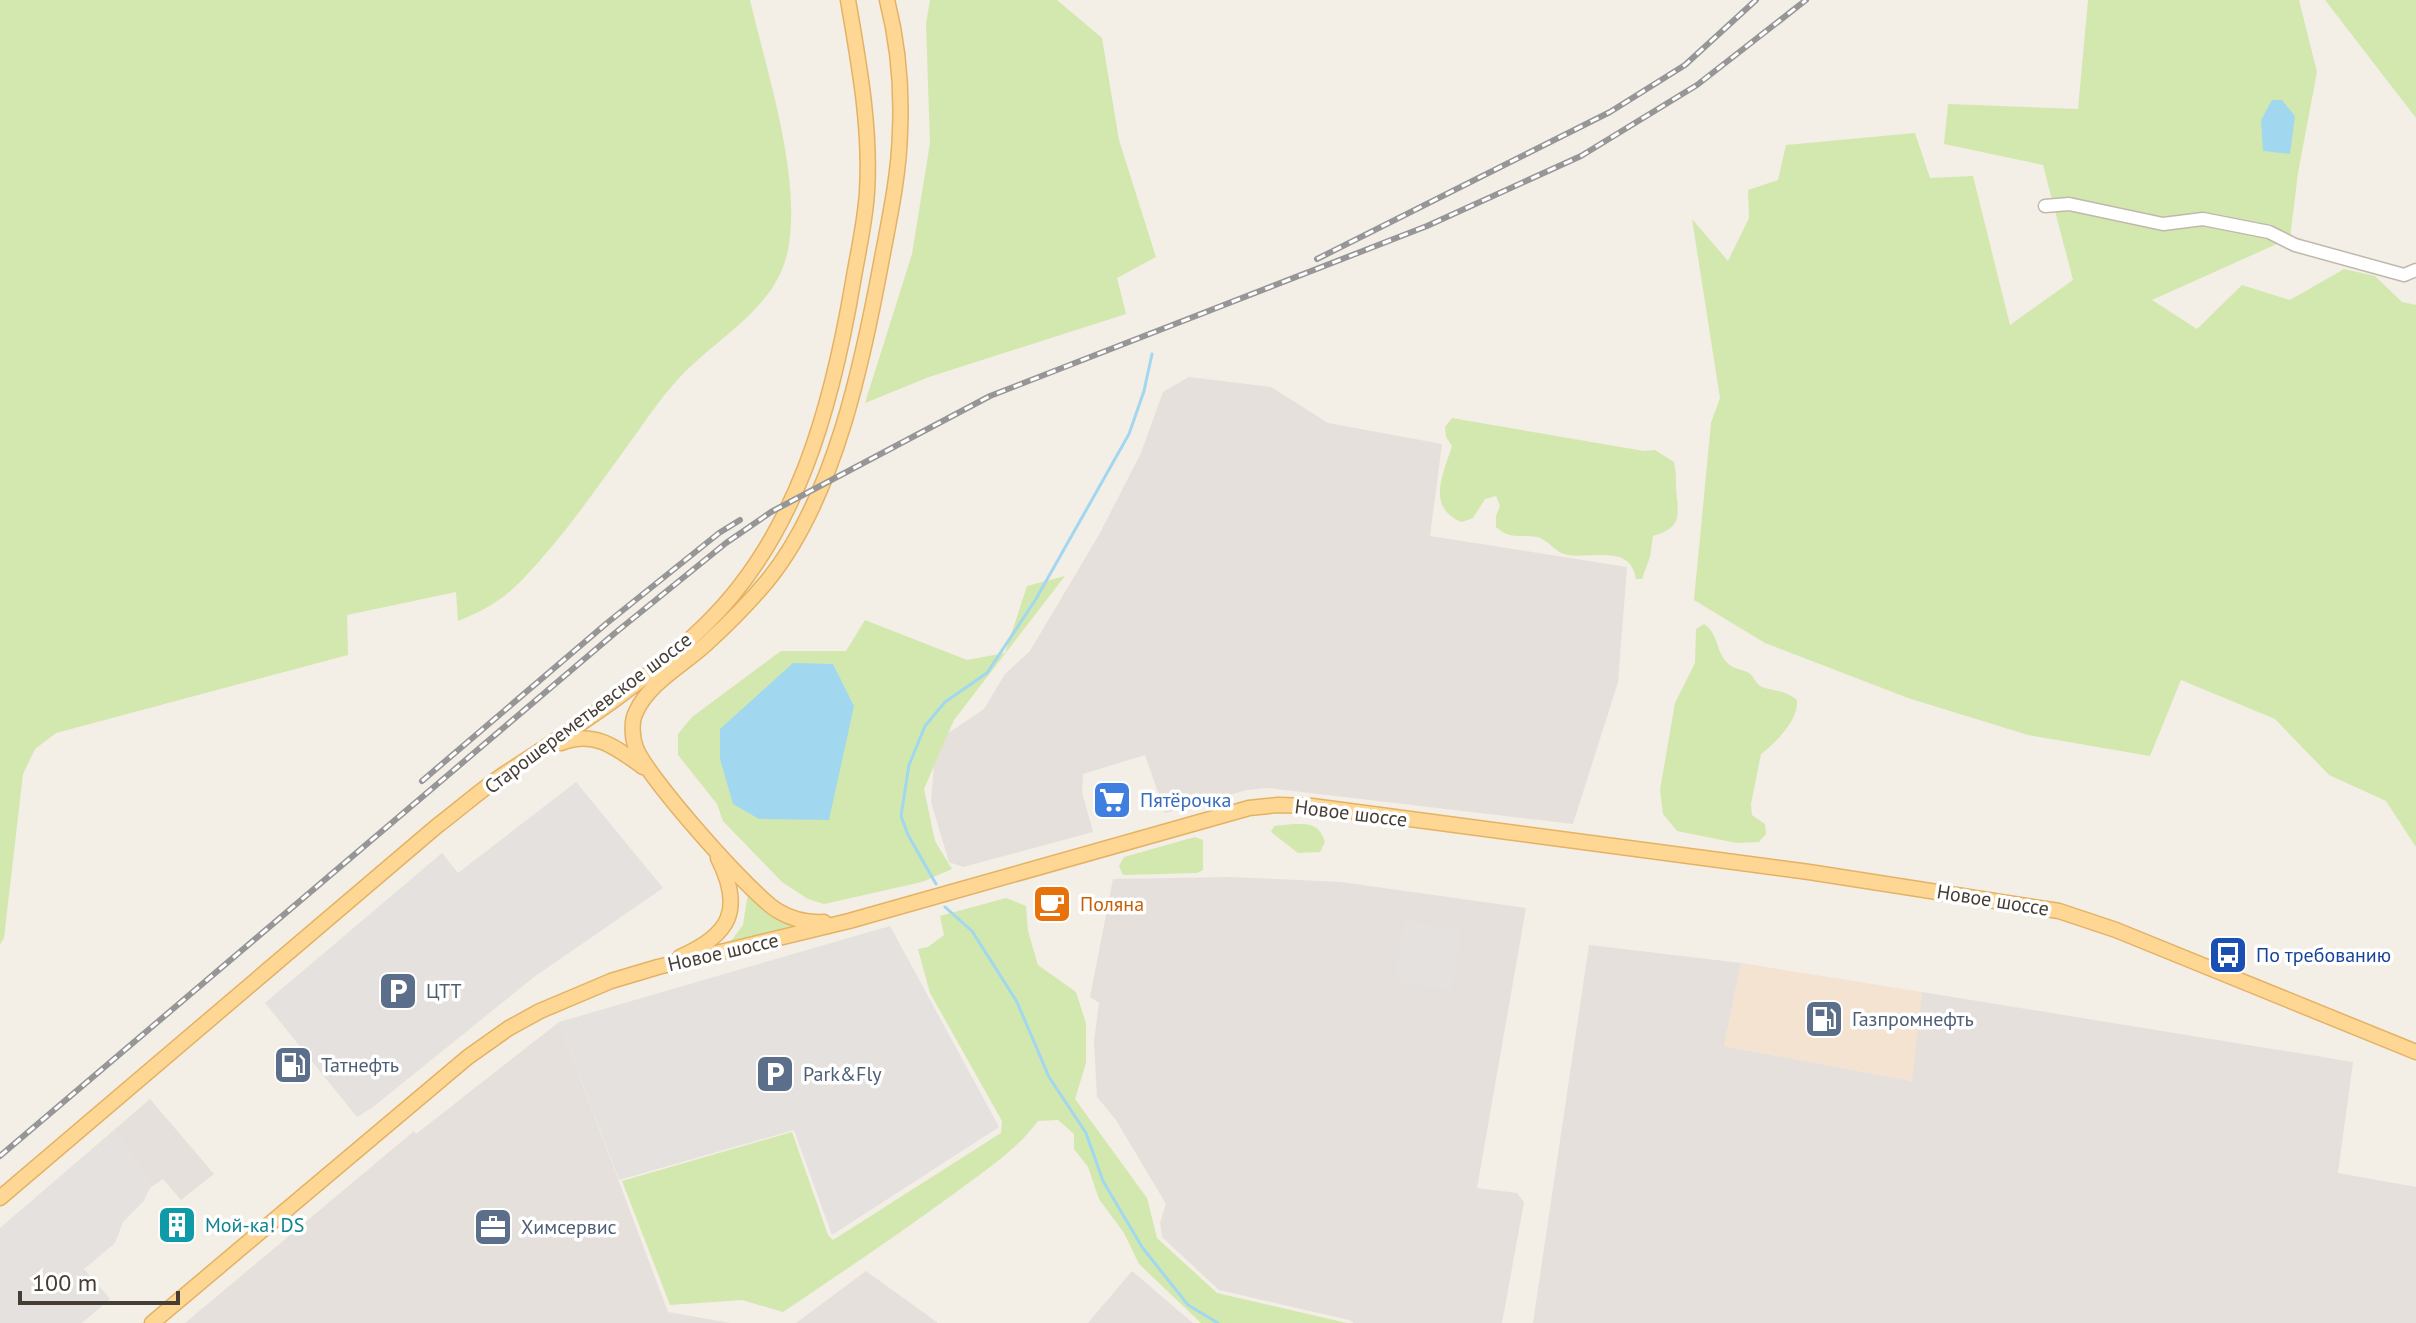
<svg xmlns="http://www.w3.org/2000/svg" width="2416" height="1323" font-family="'PT Sans',sans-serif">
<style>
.commercial{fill:#f5e3d1}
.industrial{fill:#e5e0db}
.green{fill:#d3e8af}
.parking{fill:#e4e1de}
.water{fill:#a2d7f0}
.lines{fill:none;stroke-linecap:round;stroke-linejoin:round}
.stream{stroke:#a2d7f0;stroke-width:3}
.minor-casing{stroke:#c1b8ac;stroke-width:15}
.major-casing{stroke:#e4b264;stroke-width:17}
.minor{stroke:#fff;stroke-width:12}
.major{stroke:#fed794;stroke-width:14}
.rail-casing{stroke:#969696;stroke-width:6}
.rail{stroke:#fff;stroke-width:3;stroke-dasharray:9;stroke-linecap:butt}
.labels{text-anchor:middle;stroke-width:7;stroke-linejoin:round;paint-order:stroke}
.street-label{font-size:20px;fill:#463e35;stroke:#fff}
.shop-label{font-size:20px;fill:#366cbe;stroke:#fff;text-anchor:start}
.food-label{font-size:20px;fill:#c56008;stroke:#fff;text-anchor:start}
.transit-label{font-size:20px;fill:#164399;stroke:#fff;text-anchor:start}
.service-label{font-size:20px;fill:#4e5e75;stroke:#fff;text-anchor:start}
.culture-label{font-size:20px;fill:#0d838f;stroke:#fff;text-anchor:start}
</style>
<rect width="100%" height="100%" fill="#f3eee6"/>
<path class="commercial" d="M1741,963l181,29 -9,89 -189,-35z"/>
<path class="industrial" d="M1189,377l82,10 57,36 114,21 -12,92 197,31 -9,115 -45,142 -305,-36 -21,2 -82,23 -20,-58 -62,19 -1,18 11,40 -130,35 -14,-5 -18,-60 3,-37 14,-32 36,-24 21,-35 25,-23 70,-118 41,-80 22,-61z
M1231,877l110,5 185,26 -49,280 40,5 7,9 -22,121h-148l-5,-3 -130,-30 -57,-53 -2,-14 6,-19 -50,-84 -19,-23 -3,-56 5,-38 -9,-6 23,-118z
M1589,945l152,18 -17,83 188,35 10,-89 431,70 -15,111 78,14v136h-883z
M559,1022l109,290 62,11h-545l229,-192 2,3z
M150,1099l64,75 -33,26 -18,-21 -13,9 -3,-11 -33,-47z
M866,1271l72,52h-142z
M1132,1271l61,52h-105z"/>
<path class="green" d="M0,0h750c17,73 52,177 38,250 -11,55 -63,83 -100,119 -23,22 -41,50 -60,76 -33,46 -66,93 -105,134 -19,20 -39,32 -65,42l-2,-29 -109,23 1,40 -292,78 -21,16 -12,25 -19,164 -4,6z
M930,0h127l45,38 17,102 37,117 -39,21 9,36 -197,63 -64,26 47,-149 18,-111 -4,-119z
M2088,0h211l18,72 -19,101 -8,65 -138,62 45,29 45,-44 48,15 54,-31 31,7 27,26 14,3v542l-30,-46 -57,-26 -54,-56 -94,-39 -31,76 -122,-21 -120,-37 -143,-55 -71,-43 17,-177 9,-25 -28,-179 36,42 21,-43 -1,-28 30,-10 8,-35 129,-12 15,45 43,-2 37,149 63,-45 -30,-115 -99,-21 4,-40 130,5z
M2325,0h91v118z
M1452,418l192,33 11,-1 19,12c2,9 2,15 2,25 2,27 8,40 -23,49l-3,21 -8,22h-6c-5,-35 -44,-20 -68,-24 -13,-2 -20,-16 -31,-18 -17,-3 -27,3 -41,-10v-11l4,-10 -4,-10 -11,3 -12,19 -11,4c-37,-14 -18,-50 -10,-76l-6,-9 -1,-10z
M1065,576l-111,144 -30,69 11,52 17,28 -30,13 -98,22 -16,-5 -26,-17 -59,-61 -6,-17 -39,-49v-21l14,-17 89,-66h65l19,-31 102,40 38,-7 22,-67z
M1704,624c16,10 11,31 27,42 5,3 13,4 18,7 6,4 5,10 13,14 14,5 21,2 35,13 2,20 -21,42 -36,54l-10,50 1,11 13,9 1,10 -7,8 -22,1 -60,-12 -14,-17 -3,-24 15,-87 20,-40 1,-34z
M1293,824c18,0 26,0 32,18l-5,10 -22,1 -27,-21 3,-6z
M1195,837l8,3v30l-6,3 -74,2 -4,-9 5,-9z
M748,893l24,22 21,13 -65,17 15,-20z
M1006,898l20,8 2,25 10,34 38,27 10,31v40l-11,36 72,99 10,40 60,55 130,30h-146l-62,-59 -15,-31 -25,-34 -11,-32 -14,-18v-15l-16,-14 -20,1c-22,30 -54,50 -83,72 -56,41 -114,80 -172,119l-41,-12 -72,5 -48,-124 170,-49 36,103 5,5 168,-107 1,-12 -72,-128 -12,-44 10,-2 16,-12 -4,-19z"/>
<path class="parking" d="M576,782l87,106 -129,89 -161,130 -16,10 -92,-114 177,-150 16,20z
M1405,920l57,10 -11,61 -57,-10z
M890,926l109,201 -167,108 -38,-105 -175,50 -60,-158z
M114,1130l33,47 3,11 -7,14 -20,20 -8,21 -31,26 26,30 -28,24h-82v-95z"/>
<path class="water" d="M2272,100h10l13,16 -5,38 -27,-3 -2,-31z
M793,663l40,1 21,42 -25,114 -70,-1 -26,-15 -13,-45v-30z"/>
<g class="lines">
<path class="stream" d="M936,884l-28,-49 -7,-19 8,-51 16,-39 20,-24 42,-29 49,-74 93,-165 15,-43 8,-37
M945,907l27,24 45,71 32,75 37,56 17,48 39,66 46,58 30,18"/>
<defs>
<path id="minor" d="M2045,206l24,-2 94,20 40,-5 66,13 26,13 109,30 12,-5"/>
<path id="major" d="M561,743c34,-13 54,4 82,24
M824,922c-17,1 -31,-2 -46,-11 -27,-16 -131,-134 -142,-163 -4,-10 -5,-27 0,-36 12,-28 47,-47 69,-67 22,-20 44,-42 63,-65 67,-83 95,-219 114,-322 8,-42 17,-84 18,-126 2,-44 -2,-89 -13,-132
M680,957c50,-22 64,-47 38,-99
M0,1198l437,-372c24,-18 47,-39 72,-55 67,-44 137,-89 195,-145 93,-89 128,-220 149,-344 5,-30 12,-59 14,-90 4,-64 -8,-128 -19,-192
M152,1323l316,-266 41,-29 31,-17 71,-30 47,-14 191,-46 400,-113 29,-3 34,1 497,66 250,39 57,19 300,122"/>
</defs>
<use href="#minor" class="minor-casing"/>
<use href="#major" class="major-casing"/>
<use href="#minor" class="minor"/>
<use href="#major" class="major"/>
<defs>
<path id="rail" d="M1317,259l293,-147 75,-47 71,-65
M422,781l185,-158 112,-90 21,-13
M0,1156l615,-523 111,-90 45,-31 219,-116 437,-170 154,-70 116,-71 109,-85"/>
</defs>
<use href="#rail" class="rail-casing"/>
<use href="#rail" class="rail"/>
</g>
<defs>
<symbol id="supermarket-square" viewBox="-11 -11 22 22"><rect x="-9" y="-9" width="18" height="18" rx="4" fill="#3f7fe0" stroke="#fff"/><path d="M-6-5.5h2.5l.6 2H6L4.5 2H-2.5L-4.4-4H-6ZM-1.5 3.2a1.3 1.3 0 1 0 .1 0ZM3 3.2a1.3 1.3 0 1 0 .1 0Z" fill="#fff"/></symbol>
<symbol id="cafe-square" viewBox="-11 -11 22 22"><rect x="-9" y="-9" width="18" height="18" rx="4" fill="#e8710a" stroke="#fff"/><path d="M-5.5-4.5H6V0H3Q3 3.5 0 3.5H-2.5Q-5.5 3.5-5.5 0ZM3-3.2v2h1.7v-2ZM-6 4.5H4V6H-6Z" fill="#fff"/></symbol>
<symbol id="bus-square" viewBox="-11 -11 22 22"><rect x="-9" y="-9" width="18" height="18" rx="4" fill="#1a4fb4" stroke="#fff"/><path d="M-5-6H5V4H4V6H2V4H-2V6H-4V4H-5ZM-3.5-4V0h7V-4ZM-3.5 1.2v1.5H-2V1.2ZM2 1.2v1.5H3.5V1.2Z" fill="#fff"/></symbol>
<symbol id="parking-square" viewBox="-11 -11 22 22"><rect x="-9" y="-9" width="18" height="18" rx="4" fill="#5c6f8a" stroke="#fff"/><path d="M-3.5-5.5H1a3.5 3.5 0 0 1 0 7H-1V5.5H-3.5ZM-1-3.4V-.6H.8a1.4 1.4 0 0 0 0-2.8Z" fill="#fff"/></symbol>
<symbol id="fuel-square" viewBox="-11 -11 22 22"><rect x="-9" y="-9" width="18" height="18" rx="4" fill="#5c6f8a" stroke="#fff"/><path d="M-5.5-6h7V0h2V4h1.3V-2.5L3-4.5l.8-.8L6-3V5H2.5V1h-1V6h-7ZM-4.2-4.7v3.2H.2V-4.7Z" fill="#fff"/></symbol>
<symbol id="building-square" viewBox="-11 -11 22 22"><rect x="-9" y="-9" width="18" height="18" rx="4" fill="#0f9aa8" stroke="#fff"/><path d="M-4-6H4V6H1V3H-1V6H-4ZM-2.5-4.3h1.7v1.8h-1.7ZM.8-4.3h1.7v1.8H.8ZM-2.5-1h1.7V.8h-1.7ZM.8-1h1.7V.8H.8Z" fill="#fff"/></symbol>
<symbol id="office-square" viewBox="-11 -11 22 22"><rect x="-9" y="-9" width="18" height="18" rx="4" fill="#5c6f8a" stroke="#fff"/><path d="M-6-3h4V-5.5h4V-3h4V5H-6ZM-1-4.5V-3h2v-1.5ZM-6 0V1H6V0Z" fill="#fff"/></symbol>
</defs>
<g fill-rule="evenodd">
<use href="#supermarket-square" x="1090" y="778" width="44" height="44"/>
<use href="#cafe-square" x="1030" y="882" width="44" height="44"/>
<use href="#bus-square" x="2206" y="933" width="44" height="44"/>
<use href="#parking-square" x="376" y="969" width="44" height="44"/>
<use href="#fuel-square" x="1802" y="997" width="44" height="44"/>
<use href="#fuel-square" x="271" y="1043" width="44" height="44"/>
<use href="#parking-square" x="753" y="1052" width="44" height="44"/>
<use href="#building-square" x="155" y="1203" width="44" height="44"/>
<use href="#office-square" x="471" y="1205" width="44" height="44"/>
</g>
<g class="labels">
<g class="street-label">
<text transform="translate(588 713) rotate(-37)" y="7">Старошереметьевское шоссе</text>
<text transform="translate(1351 813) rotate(7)" y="7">Новое шоссе</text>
<text transform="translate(1993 900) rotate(9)" y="7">Новое шоссе</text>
<text transform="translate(723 952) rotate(-13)" y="7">Новое шоссе</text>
</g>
<g class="shop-label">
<text x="1140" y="807">Пятёрочка</text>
</g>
<g class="food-label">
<text x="1080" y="911">Поляна</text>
</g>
<g class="transit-label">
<text x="2256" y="962">По требованию</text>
</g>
<g class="service-label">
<text x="426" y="998">ЦТТ</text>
<text x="1852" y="1026">Газпромнефть</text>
<text x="321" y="1072">Татнефть</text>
<text x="803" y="1081">Park&amp;Fly</text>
<text x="521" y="1234">Химсервис</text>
</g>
<g class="culture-label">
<text x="205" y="1232">Мой-ка! DS</text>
</g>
</g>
<path d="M20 1291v12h158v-12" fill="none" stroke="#463e35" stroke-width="4"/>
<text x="32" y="1291" font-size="24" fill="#463e35" stroke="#ffffff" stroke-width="6" paint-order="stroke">100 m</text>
</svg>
